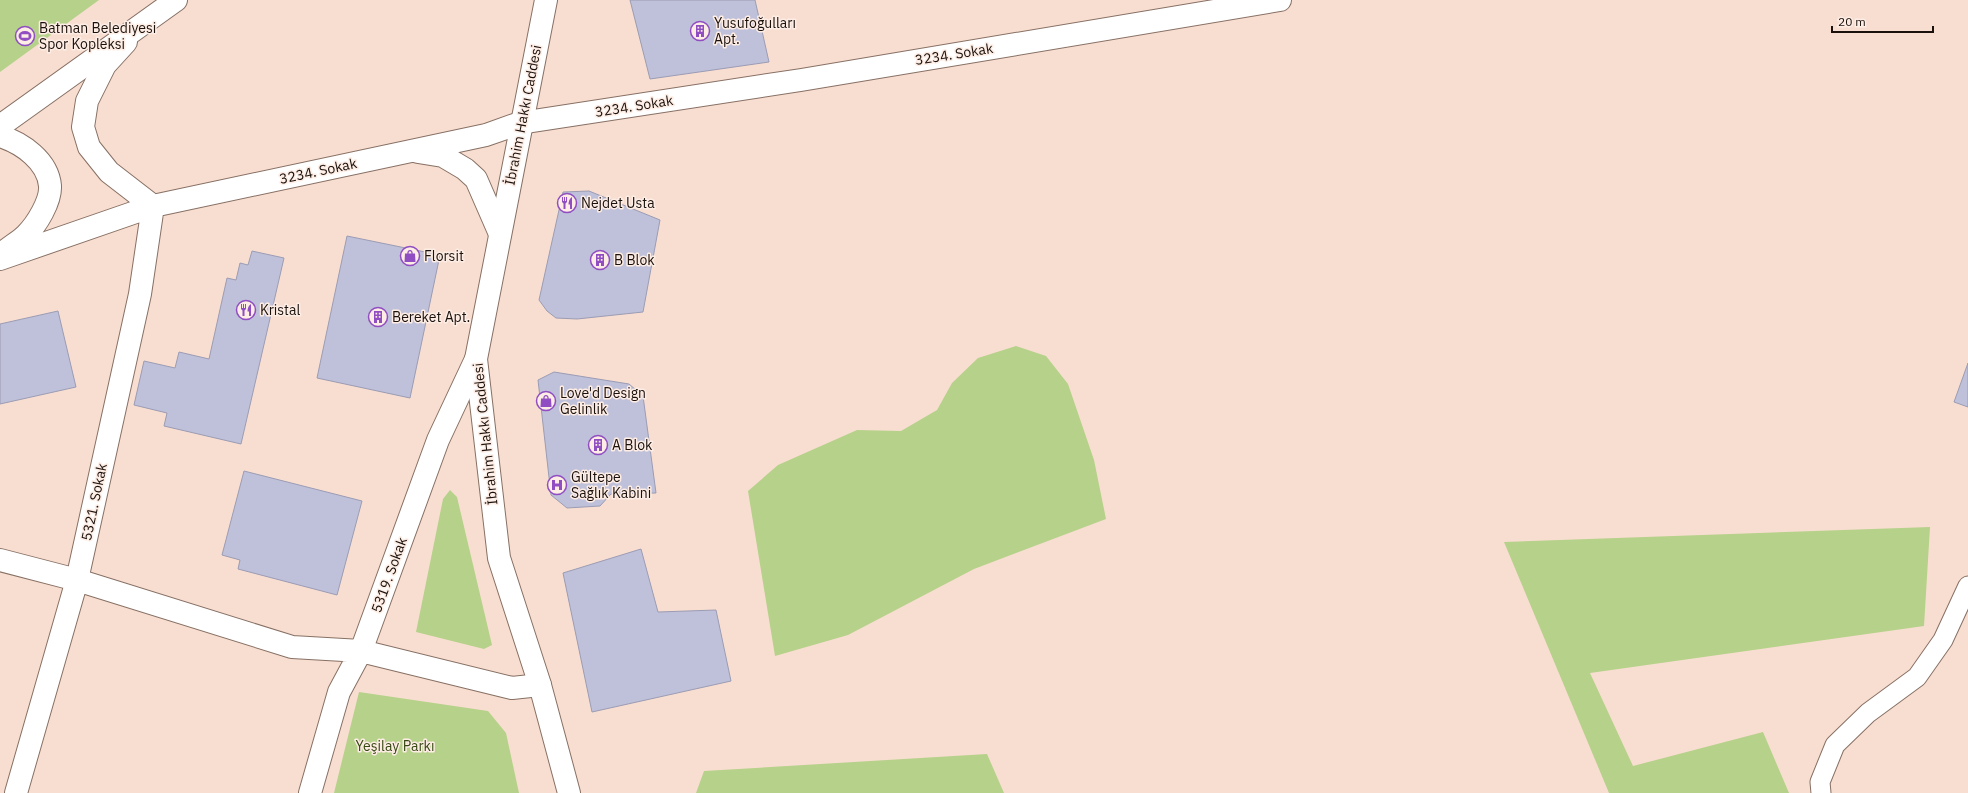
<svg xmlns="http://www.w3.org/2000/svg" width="1968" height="793" font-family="'IBM Plex Sans',sans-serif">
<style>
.green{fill:#b6d18a}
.building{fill:#bfc0d9;stroke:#9b9cb4}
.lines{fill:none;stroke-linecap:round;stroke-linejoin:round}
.lane-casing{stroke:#877064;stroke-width:21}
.street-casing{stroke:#877064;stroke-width:24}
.secondary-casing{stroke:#877064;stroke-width:24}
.lane{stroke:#fff;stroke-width:19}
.street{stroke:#fff;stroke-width:22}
.secondary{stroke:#fff;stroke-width:22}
.labels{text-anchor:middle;stroke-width:3;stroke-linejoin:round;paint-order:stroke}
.poi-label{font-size:14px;fill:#1a110c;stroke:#fdede5;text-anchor:start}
.street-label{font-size:14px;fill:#1a110c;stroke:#fdede5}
.park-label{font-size:14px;fill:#364713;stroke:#fdede5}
</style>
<rect width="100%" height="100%" fill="#f8ded1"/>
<path class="green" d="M0,0h99l-99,72z
M1016,346l30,10 22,28 26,76 12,59 -132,50 -126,66 -73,21 -27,-165 30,-26 79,-35 44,1 36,-21 15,-27 26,-25z
M450,490l7,7 35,148 -8,4 -68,-17 27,-133z
M1930,527l-6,99 -334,47 43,93 130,-34 26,61h-180l-105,-251z
M359,692l129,19 18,22 13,60h-185z
M987,754l17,39h-308l8,-22z"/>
<path class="building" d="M630,0h125l14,62 -119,17z
M589,191l71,29 -17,92 -66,7 -21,-1 -9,-7 -8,-11 24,-108z
M347,236l93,19 -30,143 -93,-20z
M252,251l32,7 -43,186 -77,-18 3,-13 -33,-8 10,-44 31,7 4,-16 30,7 18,-81 9,2 4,-17 8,2z
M58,311l18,76 -76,17v-80z
M1968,363v44l-14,-5z
M554,372l75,12 14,12 13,97 -45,1 -11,12 -33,2 -16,-13 -13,-115z
M244,471l118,30 -25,94 -99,-26 2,-9 -18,-5z
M641,549l17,63 58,-2 15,71 -139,31 -29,-139z"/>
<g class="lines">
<defs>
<path id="lane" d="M1821,793l-1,-11 15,-37 33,-32 49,-36 26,-37 25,-54"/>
<path id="street" d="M126,42l-21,23 -18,36 -4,26 6,20 20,25 44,34
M0,136c22,7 48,25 50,50 1,15 -13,38 -24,49 -6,6 -15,11 -22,17
M418,152l25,4 22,13 11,10 24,55
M0,259l153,-53 333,-71 34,-12 281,-43 479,-80
M0,560l77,20 215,67 69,4 151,37 28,-3
M16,793l61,-213 63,-286 13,-88
M310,793l29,-101 22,-41 77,-211 38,-81"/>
<path id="secondary" d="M546,0l-70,359 23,199 41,127 29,108
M0,126l176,-126"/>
</defs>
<use href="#lane" class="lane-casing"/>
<use href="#street" class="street-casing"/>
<use href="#secondary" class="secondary-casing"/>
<use href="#lane" class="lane"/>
<use href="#street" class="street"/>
<use href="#secondary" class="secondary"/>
</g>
<defs>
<symbol id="building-ring" viewBox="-11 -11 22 22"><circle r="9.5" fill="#fdede5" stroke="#904ec2" stroke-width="1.5"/><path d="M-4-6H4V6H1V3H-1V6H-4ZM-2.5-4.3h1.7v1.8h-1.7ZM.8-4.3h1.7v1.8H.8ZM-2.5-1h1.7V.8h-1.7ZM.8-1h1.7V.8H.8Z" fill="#904ec2"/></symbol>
<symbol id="stadium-ring" viewBox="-11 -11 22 22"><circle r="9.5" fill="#fdede5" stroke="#904ec2" stroke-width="1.5"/><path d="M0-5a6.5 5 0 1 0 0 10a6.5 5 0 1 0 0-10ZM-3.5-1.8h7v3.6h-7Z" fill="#904ec2"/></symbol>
<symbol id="restaurant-ring" viewBox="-11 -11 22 22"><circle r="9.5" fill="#fdede5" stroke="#904ec2" stroke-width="1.5"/><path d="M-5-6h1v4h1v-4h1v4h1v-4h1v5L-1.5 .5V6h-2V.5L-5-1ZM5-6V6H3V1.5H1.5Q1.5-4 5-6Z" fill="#904ec2"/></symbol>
<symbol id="shop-ring" viewBox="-11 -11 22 22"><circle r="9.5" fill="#fdede5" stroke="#904ec2" stroke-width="1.5"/><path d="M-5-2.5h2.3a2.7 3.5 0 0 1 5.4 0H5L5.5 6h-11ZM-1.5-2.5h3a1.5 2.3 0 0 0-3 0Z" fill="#904ec2"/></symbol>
<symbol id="hospital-ring" viewBox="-11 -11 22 22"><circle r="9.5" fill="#fdede5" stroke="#904ec2" stroke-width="1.5"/><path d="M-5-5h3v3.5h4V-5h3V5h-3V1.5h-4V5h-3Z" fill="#904ec2"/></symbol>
</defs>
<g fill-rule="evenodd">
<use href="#building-ring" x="689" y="20" width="22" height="22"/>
<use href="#stadium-ring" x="14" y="25" width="22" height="22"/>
<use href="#restaurant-ring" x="556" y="192" width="22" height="22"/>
<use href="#shop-ring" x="399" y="245" width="22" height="22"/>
<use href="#building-ring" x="589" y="249" width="22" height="22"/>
<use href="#restaurant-ring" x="235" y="299" width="22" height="22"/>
<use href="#building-ring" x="367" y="306" width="22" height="22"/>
<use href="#shop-ring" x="535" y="390" width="22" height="22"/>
<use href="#building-ring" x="587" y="434" width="22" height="22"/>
<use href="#hospital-ring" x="546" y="474" width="22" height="22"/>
</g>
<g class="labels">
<g class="poi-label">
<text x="714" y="28">Yusufoğulları<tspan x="714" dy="16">Apt.</tspan></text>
<text x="39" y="33">Batman Belediyesi<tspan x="39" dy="16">Spor Kopleksi</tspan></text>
<text x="581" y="208">Nejdet Usta</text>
<text x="424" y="261">Florsit</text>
<text x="614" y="265">B Blok</text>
<text x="260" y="315">Kristal</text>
<text x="392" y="322">Bereket Apt.</text>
<text x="560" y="398">Love'd Design<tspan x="560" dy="16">Gelinlik</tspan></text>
<text x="612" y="450">A Blok</text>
<text x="571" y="482">Gültepe<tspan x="571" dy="16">Sağlık Kabini</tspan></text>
</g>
<g class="street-label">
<text transform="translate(954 54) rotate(-9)" y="5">3234. Sokak</text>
<text transform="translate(634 106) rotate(-9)" y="5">3234. Sokak</text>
<text transform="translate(523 115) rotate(-79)" y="5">İbrahim Hakkı Caddesi</text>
<text transform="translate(318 171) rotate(-12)" y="5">3234. Sokak</text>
<text transform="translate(485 434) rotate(-96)" y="5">İbrahim Hakkı Caddesi</text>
<text transform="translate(94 502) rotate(-78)" y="5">5321. Sokak</text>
<text transform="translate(389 575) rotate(-70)" y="5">5319. Sokak</text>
</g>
<g class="park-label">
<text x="395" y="751">Yeşilay Parkı</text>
</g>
</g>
<path d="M1832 26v6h101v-6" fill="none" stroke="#1a110c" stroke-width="2"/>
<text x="1838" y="26" font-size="12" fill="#1a110c" stroke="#fdede5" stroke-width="3" paint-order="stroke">20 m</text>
</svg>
